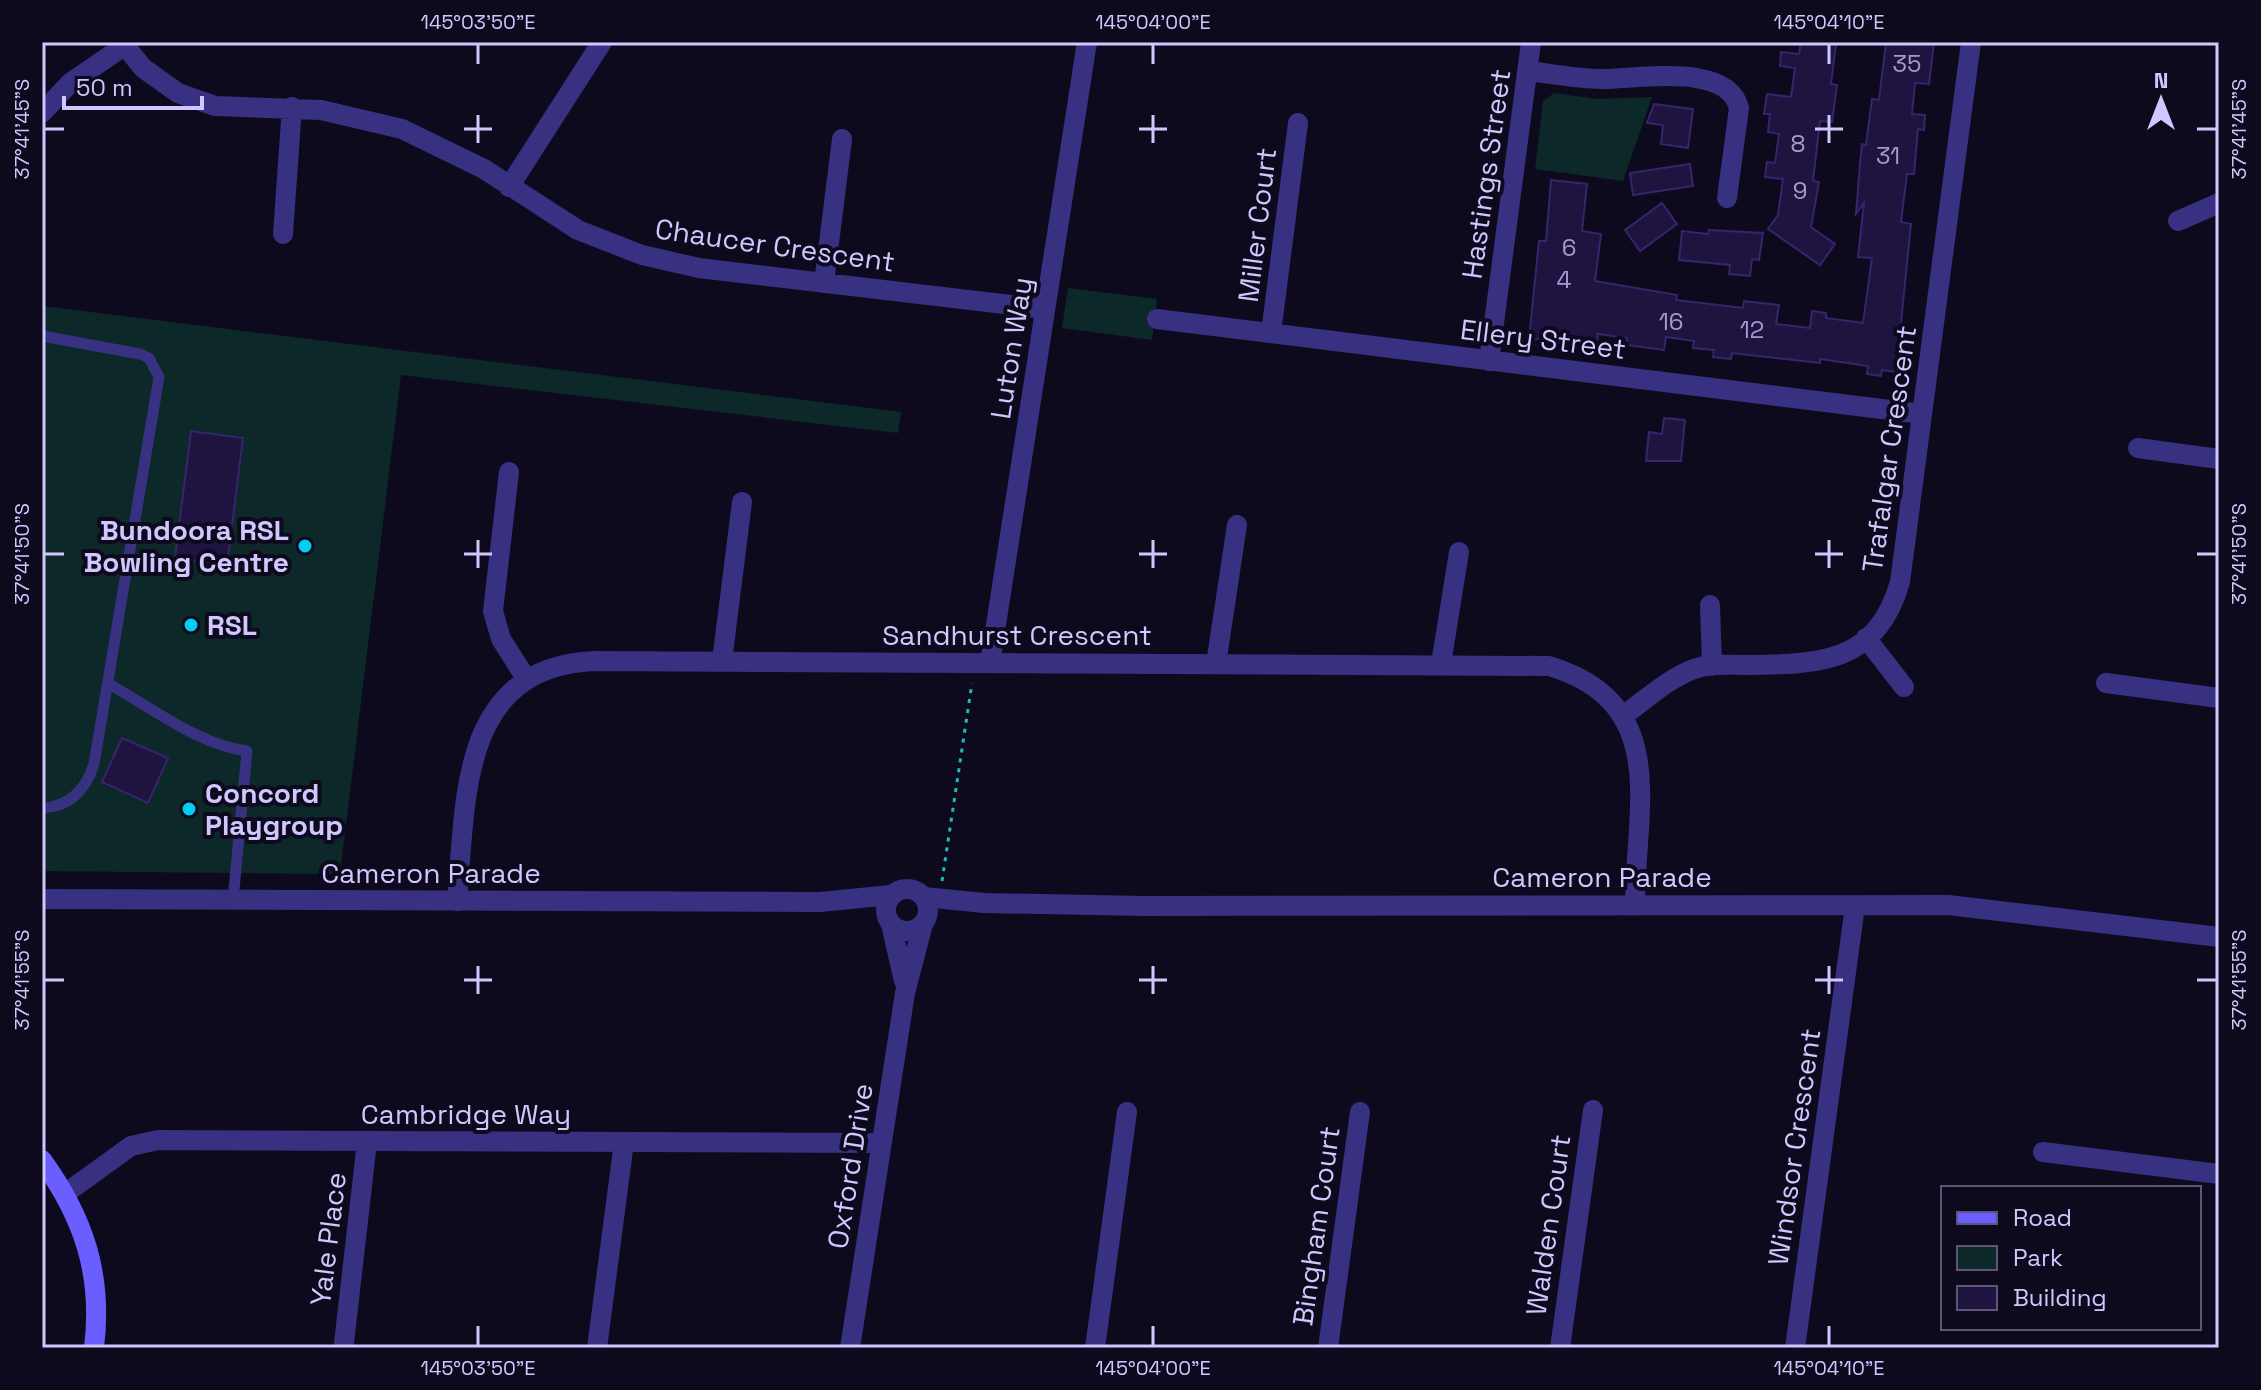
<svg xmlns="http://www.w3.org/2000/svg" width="2261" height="1390" font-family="'Space Grotesk',sans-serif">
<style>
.green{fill:#0c2828}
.building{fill:#1f1440;stroke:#37246e;stroke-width:2}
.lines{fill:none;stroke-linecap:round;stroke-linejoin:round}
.path{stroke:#22b8b6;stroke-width:3;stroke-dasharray:4 6;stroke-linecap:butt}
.service{stroke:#383081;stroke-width:11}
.minor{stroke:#383081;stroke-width:20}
.tertiary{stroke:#383081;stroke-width:20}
.secondary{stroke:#6a5eff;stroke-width:20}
.ticks{fill:none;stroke:#d0c7ff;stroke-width:3}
.poi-dot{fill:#00cdf2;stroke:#0e0a1e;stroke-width:3}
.labels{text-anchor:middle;stroke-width:8;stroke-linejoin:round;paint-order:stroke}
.number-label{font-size:24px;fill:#a49acf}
.street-label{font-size:28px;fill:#d0c7ff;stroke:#0e0a1e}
.poi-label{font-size:28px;font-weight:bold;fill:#d0c7ff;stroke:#0e0a1e;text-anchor:start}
.neatline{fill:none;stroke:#d0c7ff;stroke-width:3}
.ticks-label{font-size:20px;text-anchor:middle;fill:#d0c7ff}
</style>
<rect width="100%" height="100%" fill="#0e0a1e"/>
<path class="green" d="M1554,93l43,6 55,-2 -29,84 -88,-12 8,-68z
M1068,288l89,11 -5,41 -90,-12z
M42,306l859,106 -3,21 -497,-58 -61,499 -298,-3z"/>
<path class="building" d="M1801,42l35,2 -5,40 6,1 -5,37 -12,-1 -7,60 6,1 -8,45 24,17 -15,21 -52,-36 10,-14 5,-36 -18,-2 2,-15 8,1 4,-29 -11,-2 2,-18h-6l3,-20 24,3 4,-29 -15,-2 1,-14 18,2z
M1886,42h48l-5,42 -14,-1 -3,31 13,1 -1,15 -6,-1 -4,45h-7l-6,48 10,2 -15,148 -14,-2 -1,6 -14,-2 1,-8 -48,-7v4l-88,-10 -1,6 -18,-2 1,-7 -21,-2 1,-7 -28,-4 -2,13 -38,-5 1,-7 -29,-4 -1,12 -68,-8 10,-97h7l5,-61 36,4 -5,47 19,3 -6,47 82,14 -1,5 67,8 1,-7 35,4 -3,19 34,4 2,-17 14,2v5l37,5 9,-65 -14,-1 6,-54 -8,11 4,-51 2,-19 4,1 6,-46 7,1z
M1654,104l39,5 -5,39 -27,-4 2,-19 -16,-2z
M1690,164l3,22 -60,9 -3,-22z
M1662,203l15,21 -37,27 -15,-21z
M1709,230l54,3 -4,27 -7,-1 -2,17 -21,-2 1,-9 -51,-5 3,-29 26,3z
M1664,418l21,2 -4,41h-35l3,-29 13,2z
M191,431l52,7 -16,127 -52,-7z
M122,738l46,20 -20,45 -46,-21z"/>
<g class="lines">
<path class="path" d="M942,881l30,-198"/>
<path class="service" d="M42,336l98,18 9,4 10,19 -65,387c-8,25 -24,43 -52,44
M109,684c41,23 90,61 138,67l-14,149"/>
<path class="minor" d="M122,42l21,26 35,25 37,13 106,4 81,19 82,40 94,61 64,25 57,13 346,41
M1528,71c24,3 50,8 74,8 36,0 126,-17 137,29l-12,90
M42,113l28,-30 54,-37
M509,187l93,-145
M2178,221l41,-18
M283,234l9,-127
M824,283l18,-144
M1157,319l765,95
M1271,333l27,-210
M1489,361l42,-319
M2138,448l81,11
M509,472l-16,139 8,28 26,41
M1710,605l2,61
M1866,638l38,49
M722,661l20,-159
M990,663l97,-621
M1216,664l21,-139
M1441,664l18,-112
M2106,683l113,15
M1623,716c22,-16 46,-38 71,-47 16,-6 34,-4 49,-4 73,-1 133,1 157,-83l71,-540
M457,901c9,-101 2,-234 137,-240l955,5c123,37 86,142 86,239
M891,924l13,57
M2043,1152l176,22
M66,1193l65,-47 27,-6 723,3
M344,1343l23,-201
M597,1348l27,-206
M850,1348l55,-355 18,-69
M1095,1348l32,-236
M1328,1348l32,-236
M1560,1348l33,-238
M1795,1348l60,-442"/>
<path class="tertiary" d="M886 910a21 21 0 1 1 42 0a21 21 0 1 1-42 0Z
M924,897l60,6 160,3 804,-1 271,32
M42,899l778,3 71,-7"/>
<path class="secondary" d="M42,1160c42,58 61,115 52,188"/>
</g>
<path class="ticks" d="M478,44v20M1153,44v20M1829,44v20M478,115v28M1153,115v28M1829,115v28M44,129h20M464,129h28M1139,129h28M1815,129h28M2197,129h20M478,540v28M1153,540v28M1829,540v28M44,554h20M464,554h28M1139,554h28M1815,554h28M2197,554h20M478,966v28M1153,966v28M1829,966v28M44,980h20M464,980h28M1139,980h28M1815,980h28M2197,980h20M478,1326v20M1153,1326v20M1829,1326v20"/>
<g class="poi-dot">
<circle cx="305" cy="546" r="8"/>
<circle cx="191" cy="625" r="8"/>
<circle cx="189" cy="809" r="8"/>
</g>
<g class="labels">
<g class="number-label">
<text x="1907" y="72">35</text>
<text x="1798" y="152">8</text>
<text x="1888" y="164">31</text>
<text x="1800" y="199">9</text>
<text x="1569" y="256">6</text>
<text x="1564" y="288">4</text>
<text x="1671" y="330">16</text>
<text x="1752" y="338">12</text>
</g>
<g class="street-label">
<text transform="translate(1486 174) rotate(-82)" y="10">Hastings Street</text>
<text transform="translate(1257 225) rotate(-83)" y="10">Miller Court</text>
<text transform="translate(775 245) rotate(8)" y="10">Chaucer Crescent</text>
<text transform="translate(1543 339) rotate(7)" y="10">Ellery Street</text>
<text transform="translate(1011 348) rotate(-81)" y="10">Luton Way</text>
<text transform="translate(1889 449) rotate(-82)" y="10">Trafalgar Crescent</text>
<text x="1017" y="645">Sandhurst Crescent</text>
<text x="431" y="883">Cameron Parade</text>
<text x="1602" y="887">Cameron Parade</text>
<text x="466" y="1124">Cambridge Way</text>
<text transform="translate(1794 1147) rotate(-82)" y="10">Windsor Crescent</text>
<text transform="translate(850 1166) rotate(-81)" y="10">Oxford Drive</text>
<text transform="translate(1548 1225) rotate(-82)" y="10">Walden Court</text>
<text transform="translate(1316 1226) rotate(-82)" y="10">Bingham Court</text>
<text transform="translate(328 1239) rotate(-83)" y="10">Yale Place</text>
</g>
<g class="poi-label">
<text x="289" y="540" text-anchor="end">Bundoora RSL<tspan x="289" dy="32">Bowling Centre</tspan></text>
<text x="207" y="635">RSL</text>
<text x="205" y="803">Concord<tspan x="205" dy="32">Playgroup</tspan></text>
</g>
</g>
<rect width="2261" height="1390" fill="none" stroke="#0e0a1e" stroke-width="88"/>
<rect x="1941" y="1186" width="260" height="144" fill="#0e0a1e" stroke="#5c5678" stroke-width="2"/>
<rect x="1957" y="1212" width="40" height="12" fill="#6a5eff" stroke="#5c5678" stroke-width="2"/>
<text x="2013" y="1226" font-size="24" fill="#d0c7ff">Road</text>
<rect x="1957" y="1246" width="40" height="24" fill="#0c2828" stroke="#5c5678" stroke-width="2"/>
<text x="2013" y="1266" font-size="24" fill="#d0c7ff">Park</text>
<rect x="1957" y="1286" width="40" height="24" fill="#1f1440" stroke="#5c5678" stroke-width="2"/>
<text x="2013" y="1306" font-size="24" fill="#d0c7ff">Building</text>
<g transform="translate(2161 100)" stroke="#0e0a1e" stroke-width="6" paint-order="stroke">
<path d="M0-6L14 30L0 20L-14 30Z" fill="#d0c7ff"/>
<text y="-12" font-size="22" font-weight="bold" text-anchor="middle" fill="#d0c7ff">N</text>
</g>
<path d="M64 96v12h138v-12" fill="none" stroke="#d0c7ff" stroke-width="4"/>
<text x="76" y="96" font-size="24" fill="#d0c7ff" stroke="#0e0a1e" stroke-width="6" paint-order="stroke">50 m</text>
<rect x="44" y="44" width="2173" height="1302" class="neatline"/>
<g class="ticks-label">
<text x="478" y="29">145°03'50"E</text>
<text x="1153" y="29">145°04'00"E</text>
<text x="1829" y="29">145°04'10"E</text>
<text transform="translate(22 129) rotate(-90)" y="7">37°41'45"S</text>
<text transform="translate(2239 129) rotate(-90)" y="7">37°41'45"S</text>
<text transform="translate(22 554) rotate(-90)" y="7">37°41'50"S</text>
<text transform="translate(2239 554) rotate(-90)" y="7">37°41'50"S</text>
<text transform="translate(22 980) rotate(-90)" y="7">37°41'55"S</text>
<text transform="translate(2239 980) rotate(-90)" y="7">37°41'55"S</text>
<text x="478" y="1375">145°03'50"E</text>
<text x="1153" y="1375">145°04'00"E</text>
<text x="1829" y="1375">145°04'10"E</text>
</g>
</svg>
